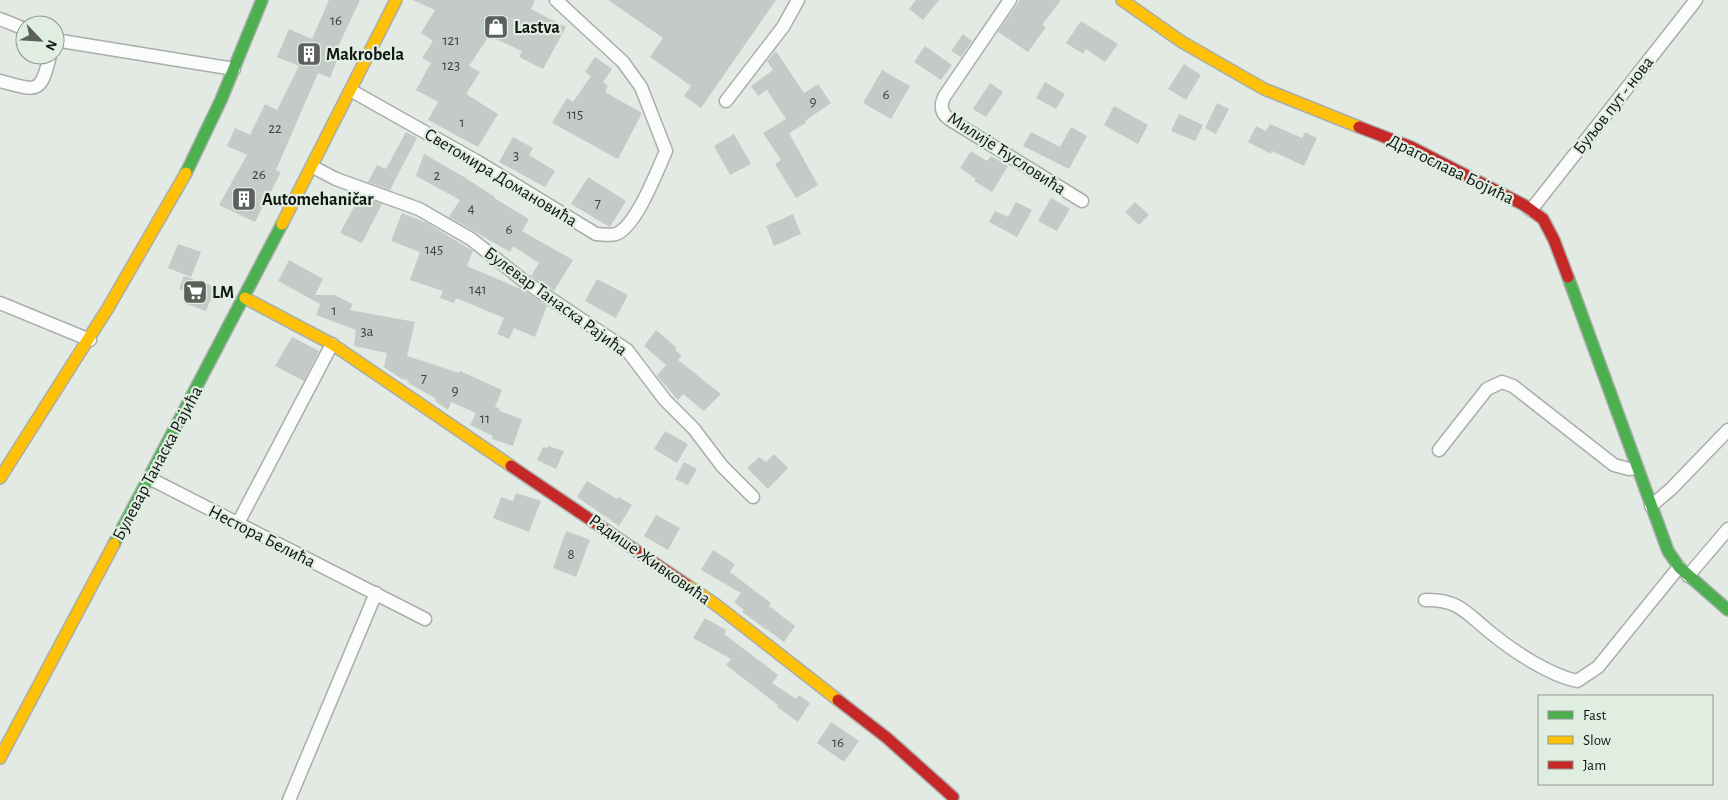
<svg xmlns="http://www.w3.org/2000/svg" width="1728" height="800" font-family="'Alegreya Sans',sans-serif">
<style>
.building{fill:#c4cac7}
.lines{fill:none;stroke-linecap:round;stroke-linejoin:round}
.street-casing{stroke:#a9aeaa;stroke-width:15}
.fast-casing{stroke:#a9aeaa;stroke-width:14}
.slow-casing{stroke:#a9aeaa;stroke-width:14}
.jam-casing{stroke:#a9aeaa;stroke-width:14}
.street{stroke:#fbfcfb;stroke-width:12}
.fast{stroke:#4caf50;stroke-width:11}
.slow{stroke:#ffc107;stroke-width:11}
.jam{stroke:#c62828;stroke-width:11}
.labels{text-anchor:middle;stroke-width:4.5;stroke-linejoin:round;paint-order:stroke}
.number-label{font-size:15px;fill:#3e4340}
.poi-label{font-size:18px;font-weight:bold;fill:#121613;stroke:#e0ede1;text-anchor:start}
.street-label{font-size:18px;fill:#121613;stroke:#e0ede1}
</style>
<rect width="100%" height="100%" fill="#e3eae4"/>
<path class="building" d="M329,0h31l-23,49 4,1 -11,28 -12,-5 -42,97 5,2 -26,50 -36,-17 28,-50 -20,-9 8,-18 15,7 15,-31 12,6 22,-44 -22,-9 12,-28 23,10z
M413,0h122l-4,9 35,18 -23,42 -24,-12 3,-6 -33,-15 -20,30 11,6 -14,22 32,20 -20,33 -50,-27 10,-18 -22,-12 15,-27 -9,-5 11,-17 -12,-8 14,-23z
M608,0h168l-75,108 -17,-12 7,-10 -41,-29 13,-19z
M916,0h23l-16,20 -14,-11z
M1020,0h41l-19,25 4,2 -18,25 -30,-20z
M1081,21l37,23 -13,18 -19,-13 -3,5 -17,-11z
M963,34l9,7 -11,16 -10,-6z
M925,46l27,19 -11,15 -27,-18z
M776,51l28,42 14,-9 13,19 -26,18 1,2 -17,10 29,52 -22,13 -21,-34 6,-4 -18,-27 23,-14 -19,-29 -9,6 -7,-10 22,-16 -6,-9z
M595,57l17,12 -9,13 5,4 -3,6 37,21 -24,46 -66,-36 15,-25 6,4 18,-26 -6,-4z
M1184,64l17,11 -15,25 -18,-11z
M882,70l28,16 -19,33 -28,-16z
M1045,82l20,12 -9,15 -20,-11z
M990,83l13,9 -17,25 -13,-8z
M1217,103l12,6 -13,25 -11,-6z
M1114,106l34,19 -10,19 -34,-19z
M1179,114l24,11 -8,16 -24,-10z
M1270,124l32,14 3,-6 12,6 -13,28 -32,-15 -1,3 -23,-12 8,-16 10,5z
M1071,127l16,9 -18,33 -46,-23 8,-14 29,15z
M406,132l11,6 -27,52 -22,-8 9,-17 9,4z
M734,134l17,30 -21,11 -16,-29z
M513,137l20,11 -4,7 26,16 -10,16 -46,-25z
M971,151l16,10 4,-5 17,10 -16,26 -18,-11 2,-2 -16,-11z
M424,154l40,23 31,20 -1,1 35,21 -7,12 51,29 -19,31 -23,-15 8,-13 -26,-17 -3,6 -61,-35 11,-17 -44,-24z
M588,177l38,24 -16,26 -39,-23z
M360,196l22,8 -20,39 -22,-10z
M1051,198l19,11 -13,22 -19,-10z
M1016,202l16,8 -15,27 -28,-15 6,-11 13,6z
M1135,202l14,13 -10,10 -14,-13z
M402,213l25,10 46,28 -6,15 56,24 24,16 -12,31 -21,-9 -5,11 -12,-5 7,-16 -48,-20 -2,5 -14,-5 3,-7 -33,-11 10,-28 -29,-11z
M793,214l8,20 -27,12 -8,-20z
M178,244l23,8 -10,25 -23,-9z
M289,260l34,19 -8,16h19l19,9 -3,6 65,12 -8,34 52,17 1,-2 42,19 -7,17 5,2 -1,2 23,8 -9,27 -21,-7 1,-3 -23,-11 6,-12 -25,-11 -3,8 -13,-9 1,-2 -29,-17 1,-2 -6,-1 -18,-12 3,-14 -33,-7 2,-16 -40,-15 4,-11 -42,-23z
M184,276l32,11 -10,24 -22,-8 5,-11 -10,-3z
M597,279l31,16 -12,23 -31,-17z
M656,330l21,18 -2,2 7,6 -4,4 43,34 -17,17 -21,-17 -5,6 -21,-24 9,-11 -22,-19z
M292,337l27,14 -15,30 -29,-15z
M665,431l23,13 -11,19 -23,-14z
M548,446l16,5 -8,18 -19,-9 6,-13 4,1z
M774,454l14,14 -20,21 -21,-21 12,-11 7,5z
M684,462l13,7 -9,16 -13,-6z
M587,481l30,18 2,-2 13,8 -13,21 -42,-29z
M516,493l25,8 -12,31 -36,-14 8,-21 12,4z
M656,515l24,13 -12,22 -24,-14z
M566,531l24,9 -14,37 -23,-9z
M713,550l22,14 -5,8 41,31 -2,3 26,20 -11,16 -42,-30 2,-2 -10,-8 7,-9 -40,-23z
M705,618l21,12 -2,4 54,41 -6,8 24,16 3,-4 11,8 -12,19 -21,-15 1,-2 -52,-40 5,-6 -38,-21z
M831,722l28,19 -15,21 -27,-19z"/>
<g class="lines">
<defs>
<path id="street" d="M1010,0l-66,97c-4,9 -3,16 5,22l133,82
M0,19l25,10
M55,40l179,29
M0,81c37,10 41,14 50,-26
M352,91l126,71 118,72c6,0 14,2 20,0 20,-7 41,-63 50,-83l-25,-64 -18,-25 -67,-62
M726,101l57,-74 15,-27
M313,167l23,12 83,30 52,30 53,42 103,69 38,50 29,29 28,37 31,31
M1531,210l165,-210
M0,303l90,37
M1439,450l48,-61 15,-7 11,4 101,79 15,4 8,-1
M149,478l276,141
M1651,506l20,-17 57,-59
M238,523l94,-179
M1688,576l40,-47
M1425,600c34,-1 41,13 66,33 22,18 58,42 86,48l21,-14 81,-100
M289,800l87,-207"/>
<path id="fast" d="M186,173l35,-73 41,-100
M1568,277l100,274 11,16 49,43
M114,544l168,-320"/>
<path id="slow" d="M1122,0l60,42 82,47 95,38
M282,224l114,-224
M245,298l87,46 179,122
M0,478l108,-170 78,-135
M687,585l28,19 123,96
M0,758l114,-214"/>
<path id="jam" d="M1359,127l52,20 113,58 19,14 11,21 14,37
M511,466l176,119
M838,700l49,38 66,59"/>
</defs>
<use href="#street" class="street-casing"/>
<use href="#fast" class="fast-casing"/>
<use href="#slow" class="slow-casing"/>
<use href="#jam" class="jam-casing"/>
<use href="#street" class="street"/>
<use href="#fast" class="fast"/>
<use href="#slow" class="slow"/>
<use href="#jam" class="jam"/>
</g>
<defs>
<symbol id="shop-square" viewBox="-11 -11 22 22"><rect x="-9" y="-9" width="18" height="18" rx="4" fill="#5b605c" stroke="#e0ede1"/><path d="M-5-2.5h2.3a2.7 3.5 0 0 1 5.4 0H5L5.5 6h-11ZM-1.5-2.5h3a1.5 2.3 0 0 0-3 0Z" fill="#fff"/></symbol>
<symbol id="building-square" viewBox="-11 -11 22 22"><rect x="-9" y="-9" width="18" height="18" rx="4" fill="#5b605c" stroke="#e0ede1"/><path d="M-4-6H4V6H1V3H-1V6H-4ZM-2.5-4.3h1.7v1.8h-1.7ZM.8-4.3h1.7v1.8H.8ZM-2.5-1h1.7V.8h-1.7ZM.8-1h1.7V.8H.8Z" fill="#fff"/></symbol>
<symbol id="supermarket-square" viewBox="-11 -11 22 22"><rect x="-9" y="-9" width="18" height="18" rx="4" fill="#5b605c" stroke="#e0ede1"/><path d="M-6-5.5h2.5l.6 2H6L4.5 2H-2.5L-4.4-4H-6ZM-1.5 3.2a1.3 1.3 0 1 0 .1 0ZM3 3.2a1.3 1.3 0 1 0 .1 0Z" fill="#fff"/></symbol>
</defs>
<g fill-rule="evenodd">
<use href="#shop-square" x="482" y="13" width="28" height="28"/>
<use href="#building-square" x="295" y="40" width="28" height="28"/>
<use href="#building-square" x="230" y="185" width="28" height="28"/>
<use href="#supermarket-square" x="181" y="278" width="28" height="28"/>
</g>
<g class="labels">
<g class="number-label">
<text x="336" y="25">16</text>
<text x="451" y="45">121</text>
<text x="451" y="70">123</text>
<text x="886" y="99">6</text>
<text x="813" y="106">9</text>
<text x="575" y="119">115</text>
<text x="462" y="127">1</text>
<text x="275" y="133">22</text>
<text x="516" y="160">3</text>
<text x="259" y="179">26</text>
<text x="437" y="180">2</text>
<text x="598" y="208">7</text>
<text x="471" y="213">4</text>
<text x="509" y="234">6</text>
<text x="434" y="254">145</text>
<text x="478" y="294">141</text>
<text x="334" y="315">1</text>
<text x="367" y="336">3a</text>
<text x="424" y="383">7</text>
<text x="455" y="395">9</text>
<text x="485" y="423">11</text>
<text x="571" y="559">8</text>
<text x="838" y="747">16</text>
</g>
<g class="poi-label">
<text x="514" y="33">Lastva</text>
<text x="326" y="60">Makrobela</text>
<text x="262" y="205">Automehaničar</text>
<text x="212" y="298">LM</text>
</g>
<g class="street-label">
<text transform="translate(1613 105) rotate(-52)" y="6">Буљов пут - нова</text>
<text transform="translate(1007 153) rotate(33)" y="6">Милије Ћусловића</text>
<text transform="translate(1451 169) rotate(26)" y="6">Драгослава Бојића</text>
<text transform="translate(501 177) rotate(31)" y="6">Светомира Домановића</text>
<text transform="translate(556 301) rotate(36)" y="6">Булевар Танаска Рајића</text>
<text transform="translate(157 463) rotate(-62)" y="6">Булевар Танаска Рајића</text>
<text transform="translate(262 536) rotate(27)" y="6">Нестора Белића</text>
<text transform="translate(650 559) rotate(35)" y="6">Радише Живковића</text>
</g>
</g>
<rect x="1538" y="695" width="175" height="90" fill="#e0ede1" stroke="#8e978f"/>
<rect x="1548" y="711" width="25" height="8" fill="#4caf50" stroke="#8e978f"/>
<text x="1583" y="720" font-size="15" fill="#121613">Fast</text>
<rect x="1548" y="736" width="25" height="8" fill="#ffc107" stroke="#8e978f"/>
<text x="1583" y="745" font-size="15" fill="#121613">Slow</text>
<rect x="1548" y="761" width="25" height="8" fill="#c62828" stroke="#8e978f"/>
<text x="1583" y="770" font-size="15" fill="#121613">Jam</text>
<g transform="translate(40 40) rotate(115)"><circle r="24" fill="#e0ede1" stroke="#8e978f"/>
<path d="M0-4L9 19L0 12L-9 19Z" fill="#5b605c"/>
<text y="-8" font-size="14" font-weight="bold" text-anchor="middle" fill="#121613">N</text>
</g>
</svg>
